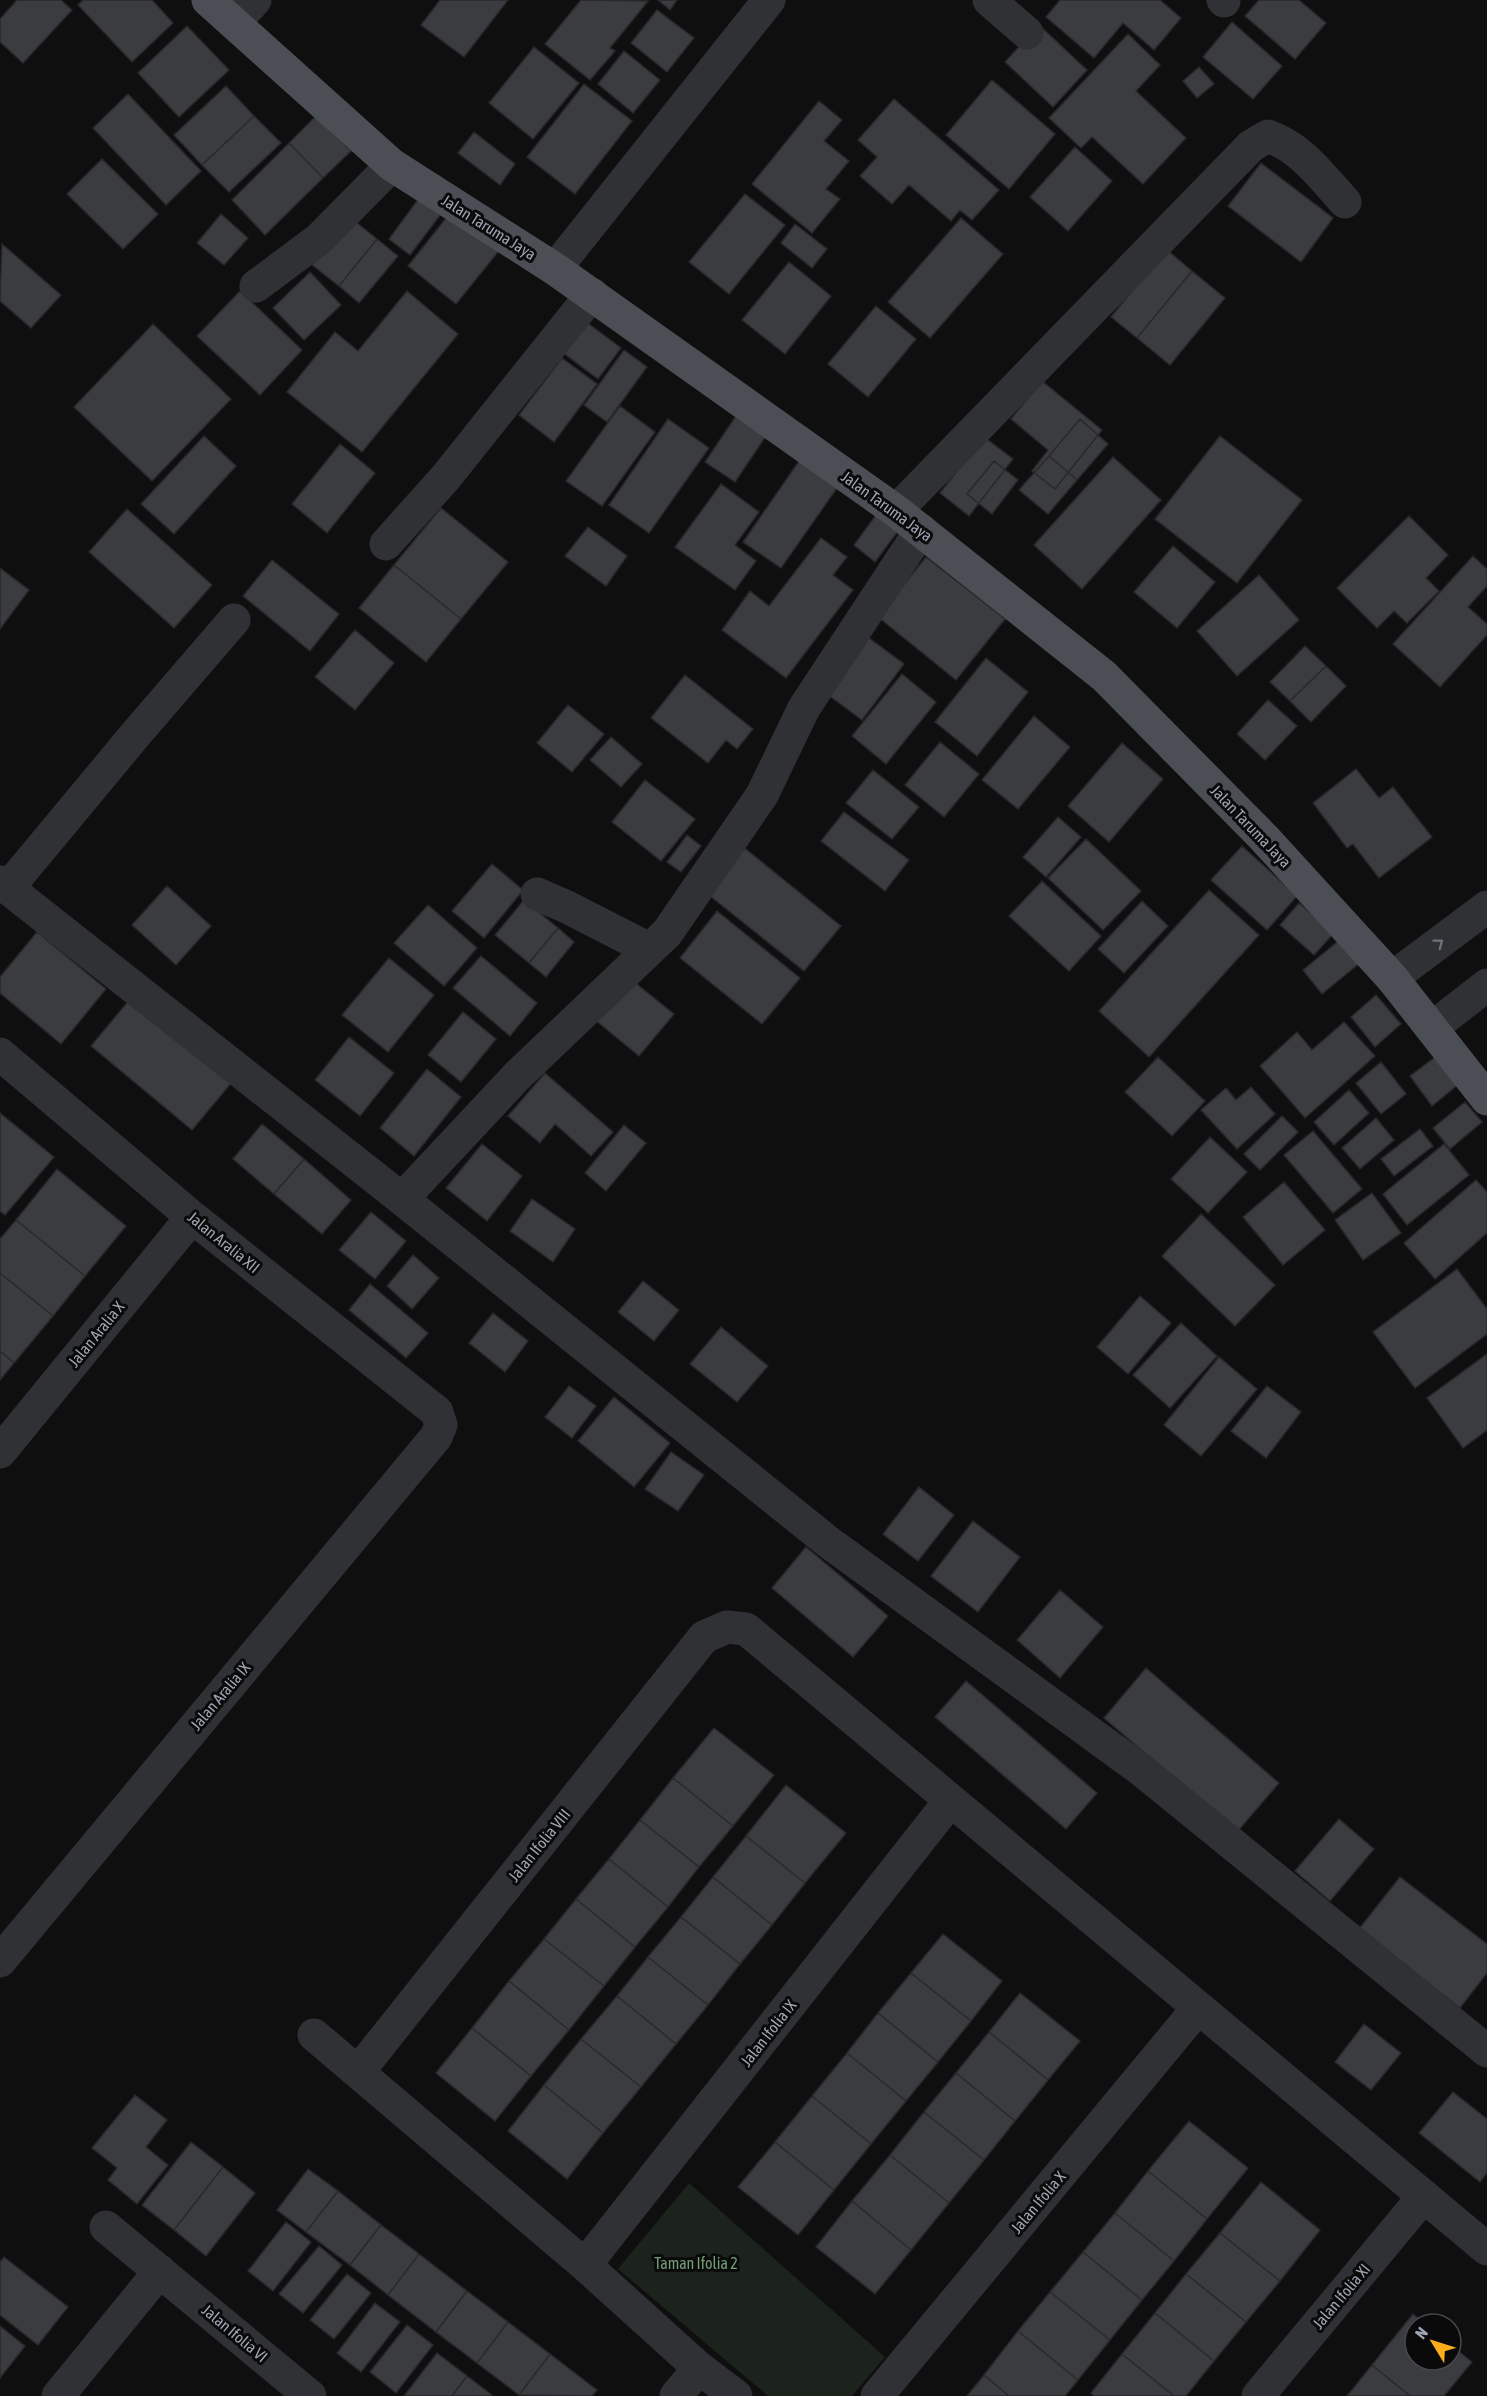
<svg xmlns="http://www.w3.org/2000/svg" width="1487" height="2396" font-family="'Asap Condensed',sans-serif">
<style>
.green{fill:#1b231c}
.building{fill:#3b3c40;stroke:#29292c;stroke-width:1.5}
.lines{fill:none;stroke-linecap:round;stroke-linejoin:round}
.street{stroke:#303135;stroke-width:33}
.primary{stroke:#4c4e55;stroke-width:33}
.oneway{stroke:#6d717a}
.labels{text-anchor:middle;stroke-width:6;stroke-linejoin:round;paint-order:stroke}
.street-label{font-size:16px;fill:#9fa5b2;stroke:#0a0a0b}
.park-label{font-size:16px;fill:#749f76;stroke:#0a0a0b}
</style>
<rect width="100%" height="100%" fill="#0f0f10"/>
<path class="green" d="M689,2183l196,174 -33,39h-84l-150,-127z"/>
<path class="building" d="M17,0h44l11,10 -49,53 -23,-21v-23z
M83,0h69l21,23 -41,39 -54,-57z
M440,0h68l-44,57 -43,-32z
M581,0l67,1 -38,47 5,3 -25,29 -45,-36z
M658,0h19l-7,10z
M1060,0h100l21,18 -27,32 -31,-27 -29,35 -48,-41z
M1259,0h40l27,23 -31,36 -50,-43z
M657,10l37,28 -27,34 -36,-29z
M1232,22l50,44 -29,33 -50,-42z
M1039,25l48,45 -34,37 -48,-45z
M187,26l42,44 -50,47 -41,-44z
M1128,34l32,31 -24,26 50,47 -43,46 -51,-47 -11,11 -32,-30z
M534,47l45,36 -46,56 -44,-36z
M624,51l36,29 -27,33 -35,-29z
M1199,67l15,17 -17,14 -14,-17z
M992,80l63,54 -46,55 -63,-54z
M584,84l48,37 -57,73 -48,-37z
M226,86l28,30 -52,49 -28,-30z
M128,94l73,77 -35,34 -73,-77z
M894,99l105,91 -27,30 -12,-10 -9,11 -42,-36 -17,19 -32,-28 17,-19 -19,-17z
M819,101l23,19 -18,21 25,20 -23,28 14,10 -28,34 -60,-49z
M254,116l27,27 -52,49 -27,-27z
M316,116l35,35 -28,27 -34,-35z
M474,132l41,32 -15,21 -42,-32z
M289,143l34,35 -58,57 -33,-35z
M1075,147l37,34 -44,50 -38,-34z
M102,159l56,55 -35,35 -56,-55z
M1261,163l72,55 -32,44 -73,-56z
M425,190l22,16 -37,49 -21,-16z
M745,194l40,31 -56,69 -40,-32z
M454,208l48,39 -46,57 -48,-38z
M221,214l27,24 -24,27 -27,-22z
M351,218l26,21 -38,47 -27,-21z
M961,218l42,36 -73,84 -42,-36z
M795,224l32,25 -15,19 -31,-25z
M377,239l21,17 -39,47 -20,-17z
M2,244l59,51 -30,33 -31,-27z
M1166,249l26,22 -55,67 -26,-21z
M789,262l42,34 -46,58 -43,-34z
M1192,271l33,27 -55,67 -33,-27z
M310,272l31,33 -37,35 -31,-32z
M240,291l62,59 -42,45 -63,-59z
M407,291l51,43 -96,118 -75,-60 48,-60 23,19z
M876,306l40,33 -48,58 -40,-33z
M585,321l36,27 -23,31 -36,-27z
M153,324l78,75 -79,82 -78,-74z
M624,350l23,17 -40,55 -23,-17z
M562,358l35,26 -43,58 -35,-27z
M1042,381l60,49 -47,59 -23,-18 16,-21 -37,-31z
M620,406l35,26 -53,74 -36,-25z
M738,413l30,20 -33,49 -30,-20z
M668,419l41,29 -60,85 -40,-28z
M1080,419l28,25 -31,36 -28,-24z
M204,436l32,30 -62,68 -33,-30z
M1220,436l82,64 -65,83 -82,-64z
M984,437l29,22 -44,57 -29,-23z
M340,444l35,29 -48,60 -35,-29z
M806,451l38,27 -63,90 -38,-26z
M1049,456l28,24 -29,34 -29,-24z
M1113,457l48,43 -79,89 -48,-44z
M994,461l24,19 -26,34 -25,-20z
M721,484l38,28 -24,33 21,16 -21,29 -60,-43z
M441,508l67,54 -47,57 -67,-54z
M127,509l85,76 -38,43 -85,-76z
M879,511l22,16 -26,35 -21,-17z
M1409,516l39,39 -22,23 13,13 -32,32 -13,-12 -17,17 -40,-40z
M588,527l39,29 -21,30 -41,-30z
M821,538l26,19 -14,18 20,15 -67,88 -64,-48 28,-39 19,15z
M1173,546l42,36 -38,46 -43,-36z
M1473,556l14,13v17l-19,21 19,17v11l-47,52 -47,-43z
M926,557l79,62 -49,61 -78,-63z
M272,560l67,54 -29,37 -67,-55z
M394,565l67,54 -35,43 -67,-54z
M0,568l29,22 -29,39z
M1259,575l40,45 -62,56 -40,-45z
M355,630l39,33 -39,47 -40,-33z
M865,635l39,29 -42,56 -39,-29z
M1305,646l21,20 -36,35 -20,-19z
M986,658l42,34 -51,64 -42,-34z
M1326,666l20,20 -35,36 -21,-21z
M902,674l34,28 -50,62 -34,-28z
M685,675l68,54 -16,20 -11,-9 -18,23 -57,-45z
M1268,700l29,26 -32,34 -28,-26z
M568,705l36,29 -32,38 -35,-29z
M1034,716l36,31 -52,62 -36,-29z
M611,737l31,27 -21,23 -31,-27z
M940,742l39,32 -35,43 -39,-32z
M1122,743l41,36 -54,63 -41,-36z
M1356,769l23,29 14,-11 39,50 -53,41 -26,-34 -6,4 -34,-45z
M873,770l46,37 -27,32 -46,-36z
M645,780l50,39 -34,42 -49,-39z
M844,812l65,48 -24,31 -64,-50z
M1058,817l23,20 -35,40 -23,-20z
M687,835l14,11 -20,26 -14,-10z
M1086,839l55,52 -38,39 -55,-52z
M742,846l99,80 -37,45 -99,-79z
M1242,846l55,50 -30,34 -56,-50z
M492,864l31,26 -39,48 -32,-27z
M1042,881l59,55 -32,35 -60,-55z
M167,886l44,40 -35,39 -44,-40z
M1209,890l50,45 -110,122 -50,-46z
M524,900l34,28 -29,35 -34,-28z
M1142,901l26,25 -44,47 -26,-24z
M1299,903l35,30 -20,22 -34,-30z
M428,905l49,43 -33,38 -50,-43z
M717,911l83,67 -38,46 -82,-66z
M558,928l16,14 -28,35 -17,-14z
M37,932l69,57 -45,55 -61,-51v-16z
M1342,938l19,24 -39,32 -19,-24z
M481,956l56,47 -27,33 -57,-48z
M389,958l45,37 -46,57 -46,-37z
M628,977l46,37 -35,42 -45,-37z
M1376,995l25,29 -26,23 -24,-30z
M131,998l101,84 -40,48 -101,-84z
M463,1012l33,27 -35,43 -33,-27z
M1344,1022l31,34 -70,62 -45,-52 37,-34 15,18z
M349,1037l45,36 -34,43 -45,-36z
M1438,1055l22,28 -28,23 -22,-30z
M1158,1057l47,44 -33,35 -47,-44z
M1381,1062l25,32 -25,20 -25,-31z
M427,1069l34,28 -47,59 -34,-28z
M545,1073l68,59 -22,24 -36,-32 -15,19 -32,-27z
M1251,1087l24,27 -38,35 -36,-39 25,-22 10,12z
M1349,1090l20,23 -35,32 -20,-23z
M1465,1102l17,20 -32,27 -17,-21z
M0,1113l54,44 -49,58 -5,-4z
M1282,1116l16,16 -38,38 -16,-16z
M1376,1118l18,22 -34,29 -18,-21z
M262,1124l42,35 -30,35 -41,-35z
M624,1125l22,18 -40,48 -21,-18z
M1420,1129l13,17 -39,30 -13,-17z
M1313,1131l49,58 -29,24 -49,-58z
M1210,1137l37,35 -39,41 -37,-34z
M482,1144l40,32 -35,45 -41,-33z
M1444,1144l25,31 -62,50 -24,-31z
M304,1159l47,41 -29,34 -48,-40z
M57,1169l69,57 -41,50 -69,-56z
M1476,1180l11,12v41l-52,46 -31,-36z
M1284,1182l41,48 -42,35 -40,-48z
M1372,1193l29,40 -38,27 -28,-40z
M532,1199l43,30 -22,33 -43,-31z
M371,1212l35,29 -31,38 -36,-29z
M1201,1214l74,71 -40,41 -73,-70z
M16,1220l69,56 -32,40 -53,-43v-34z
M413,1255l26,23 -27,31 -25,-23z
M1457,1269l30,40v25l-72,54 -42,-56z
M0,1273l53,43 -39,47 -14,-12z
M643,1281l36,29 -25,31 -36,-29z
M370,1284l58,49 -22,25 -57,-48z
M1140,1296l31,27 -43,51 -31,-27z
M493,1313l35,28 -23,31 -36,-29z
M1181,1323l36,33 -47,52 -37,-33z
M721,1327l47,39 -31,36 -47,-38z
M0,1351l14,12 -14,17z
M1487,1354v76l-24,18 -36,-50z
M1219,1357l38,32 -56,67 -37,-31z
M569,1386l27,20 -24,32 -27,-21z
M1267,1386l34,26 -35,46 -35,-27z
M614,1397l56,46 -36,44 -56,-46z
M671,1452l33,23 -26,36 -33,-22z
M919,1487l35,28 -36,46 -35,-27z
M973,1521l47,36 -42,55 -47,-36z
M806,1547l82,69 -35,41 -81,-69z
M1060,1590l43,37 -43,51 -43,-38z
M1146,1668l133,115 -42,49 -133,-114z
M966,1681l131,112 -31,36 -131,-112z
M714,1728l60,47 -41,51 -60,-48z
M673,1778l60,48 -34,41 -59,-47z
M786,1785l60,48 -41,50 -59,-47z
M1339,1819l35,30 -44,52 -35,-30z
M640,1820l59,47 -31,40 -59,-48z
M746,1836l59,47 -33,42 -59,-48z
M609,1859l59,48 -33,40 -59,-48z
M713,1877l59,48 -32,39 -59,-47z
M1400,1877l87,67v29l-27,35 -101,-79z
M576,1899l59,48 -31,39 -60,-47z
M681,1917l59,47 -32,41 -60,-48z
M943,1934l59,47 -31,40 -60,-48z
M544,1939l60,47 -35,44 -60,-49z
M648,1957l60,48 -32,39 -59,-48z
M911,1973l60,48 -33,41 -60,-49z
M509,1981l60,49 -38,46 -59,-48z
M1020,1993l60,48 -32,39 -59,-48z
M617,1996l59,48 -35,43 -60,-48z
M878,2013l60,49 -32,39 -59,-48z
M1364,2024l37,29 -30,37 -36,-28z
M472,2028l59,48 -36,45 -59,-48z
M989,2032l59,48 -33,41 -59,-48z
M581,2039l60,48 -38,46 -59,-48z
M847,2053l59,48 -35,43 -59,-48z
M956,2073l59,48 -31,39 -60,-48z
M544,2085l59,48 -36,46 -59,-48z
M1453,2092l34,27v54l-7,9 -61,-49z
M135,2095l32,25 -21,27 22,18 -31,39 -29,-24 9,-12 -25,-20z
M812,2096l59,48 -37,46 -59,-48z
M924,2112l60,48 -35,43 -59,-48z
M1189,2121l59,47 -41,51 -59,-48z
M191,2142l32,25 -49,63 -32,-25z
M775,2142l59,48 -36,45 -60,-48z
M890,2155l59,48 -38,47 -59,-49z
M223,2167l32,26 -49,63 -32,-26z
M308,2169l30,22 -32,41 -29,-22z
M1148,2171l59,48 -33,42 -59,-48z
M1261,2182l59,48 -40,51 -60,-48z
M338,2191l43,34 -31,40 -44,-33z
M852,2201l59,49 -36,44 -59,-47z
M1115,2213l59,48 -32,39 -59,-48z
M286,2222l25,20 -38,49 -25,-20z
M381,2225l38,29 -31,41 -38,-30z
M1220,2233l60,48 -34,41 -60,-48z
M319,2246l23,19 -39,48 -24,-19z
M1083,2252l59,48 -32,40 -60,-48z
M419,2254l48,37 -31,41 -48,-37z
M4,2257l64,50 -30,38 -38,-30v-53z
M347,2274l24,19 -37,46 -24,-19z
M1186,2274l60,48 -32,39 -59,-48z
M467,2291l41,31 -31,41 -41,-31z
M1050,2292l60,48 -32,40 -60,-49z
M375,2303l25,19 -39,50 -24,-19z
M1155,2313l59,48 -28,35h-12l-52,-42z
M1413,2314l12,10h-10v36h36v-15l21,17 -28,34h-34l-38,-31z
M508,2322l42,32 -31,41 -42,-32z
M407,2325l26,20 -37,48 -26,-21z
M0,2326l25,20 -25,32z
M1018,2331l60,49 -13,16h-56l-25,-21z
M437,2353l30,23 -15,20h-48z
M550,2354l47,36 -5,6 -73,-1z
M1122,2354l52,42h-80l-3,-3z
M1372,2365l38,31h-63z
M984,2375l25,21h-42z
M467,2376l25,19 -1,1h-39z"/>
<g class="lines">
<path class="street" d="M989,0l38,33
M1223,0l1,1
M234,23l21,-23
M555,269l214,-269
M256,286l63,-47 73,-74
M896,511l355,-365 17,-10c34,12 53,40 77,66
M386,544l60,-67 146,-183
M0,882l402,317 425,342 313,228 347,282
M8,888l127,-153 99,-115
M537,894l30,13 82,42
M1392,978l95,-71
M1433,1027l54,-42
M0,1054l192,163 245,195 4,13 -5,12 -436,524
M402,1199l115,-123 150,-143 95,-138 42,-87 117,-178
M0,1452l192,-235
M314,2035l271,230 114,103 37,28
M358,2072l346,-435 23,-10 19,2 741,620
M106,2227l204,169
M585,2265l365,-464
M58,2396l102,-125
M676,2396l23,-28
M877,2396l321,-388
M1258,2396l166,-200"/>
<path class="primary" d="M208,0l184,165 163,104 341,242 208,165 160,162 128,140 95,121"/>
</g>
<defs><path id="oneway-chevron" d="M-2-3.5L2.5 0L-2 3.5" fill="none" stroke-width="1.6" stroke-linecap="round" stroke-linejoin="round" transform="scale(1.5)"/></defs>
<use class="oneway" href="#oneway-chevron" transform="translate(1439 943) rotate(-37)"/>
<g class="labels">
<g class="street-label">
<text transform="translate(489 227) rotate(32)" y="6">Jalan Taruma Jaya</text>
<text transform="translate(887 506) rotate(36)" y="6">Jalan Taruma Jaya</text>
<text transform="translate(1251 826) rotate(46)" y="6">Jalan Taruma Jaya</text>
<text transform="translate(224 1242) rotate(39)" y="6">Jalan Aralia XII</text>
<text transform="translate(96 1334) rotate(-51)" y="6">Jalan Aralia X</text>
<text transform="translate(220 1696) rotate(-50)" y="6">Jalan Aralia IX</text>
<text transform="translate(539 1845) rotate(-51)" y="6">Jalan Ifolia VIII</text>
<text transform="translate(768 2033) rotate(-52)" y="6">Jalan Ifolia IX</text>
<text transform="translate(1038 2202) rotate(-50)" y="6">Jalan Ifolia X</text>
<text transform="translate(1341 2296) rotate(-50)" y="6">Jalan Ifolia XI</text>
<text transform="translate(235 2333) rotate(40)" y="6">Jalan Ifolia VI</text>
</g>
<g class="park-label">
<text x="696" y="2269">Taman Ifolia 2</text>
</g>
</g>
<g transform="translate(1433 2342) rotate(308)"><circle r="28" fill="#0a0a0b" stroke="#46484e" stroke-width="1.5"/>
<path d="M0-4.5L10 22L0 15L-10 22Z" fill="#fbad1c"/>
<text y="-9" font-size="16" font-weight="bold" text-anchor="middle" fill="#9fa5b2">N</text>
</g>
</svg>
